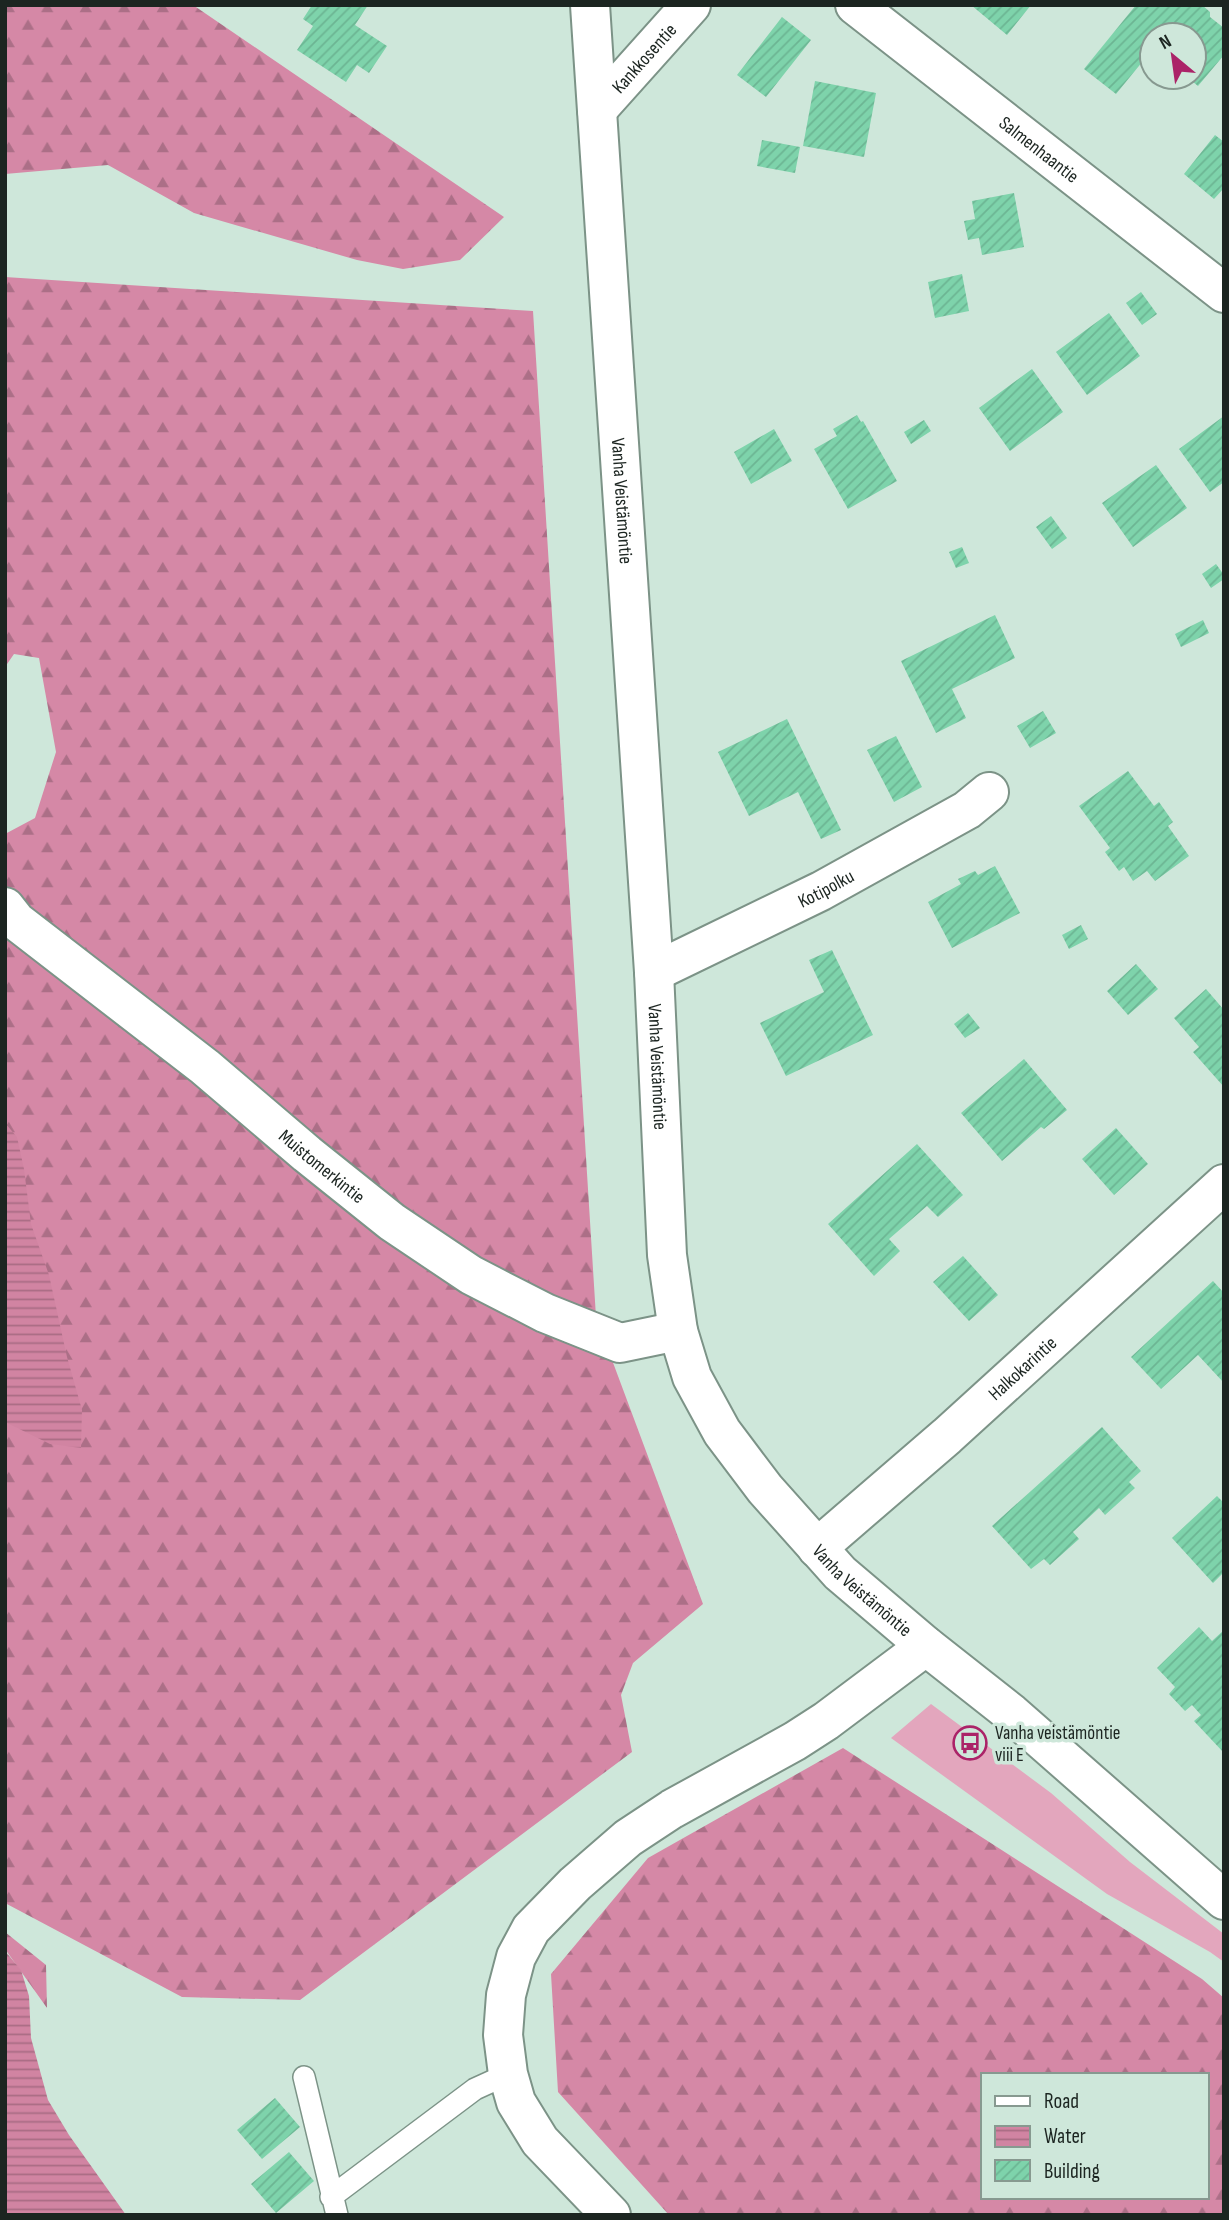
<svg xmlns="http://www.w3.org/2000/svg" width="1229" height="2220" font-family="'Sofia Sans Condensed',sans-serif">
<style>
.grass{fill:#e3a6bd}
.forest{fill:url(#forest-firs);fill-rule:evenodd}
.water{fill:url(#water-rules)}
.building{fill:url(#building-hatch)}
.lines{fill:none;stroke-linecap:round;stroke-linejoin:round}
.service-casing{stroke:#7c9387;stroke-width:24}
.minor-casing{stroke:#7c9387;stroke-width:42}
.tertiary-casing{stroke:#7c9387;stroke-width:42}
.service{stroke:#fff;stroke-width:21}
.minor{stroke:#fff;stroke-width:38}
.tertiary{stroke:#fff;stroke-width:38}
.labels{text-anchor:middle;stroke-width:7;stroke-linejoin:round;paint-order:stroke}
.street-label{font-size:19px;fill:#1c2521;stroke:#cee7da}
.poi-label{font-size:19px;fill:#1c2521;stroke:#cee7da;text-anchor:start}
</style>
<defs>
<pattern id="forest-firs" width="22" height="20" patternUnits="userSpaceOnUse" patternTransform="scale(1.75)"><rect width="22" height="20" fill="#d588a6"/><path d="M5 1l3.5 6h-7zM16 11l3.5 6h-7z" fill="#ac6f87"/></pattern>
<pattern id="water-rules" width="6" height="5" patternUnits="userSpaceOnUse" patternTransform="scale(1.75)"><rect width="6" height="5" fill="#d184a2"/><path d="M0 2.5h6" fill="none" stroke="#a96c84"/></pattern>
<pattern id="building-hatch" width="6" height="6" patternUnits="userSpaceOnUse" patternTransform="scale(1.75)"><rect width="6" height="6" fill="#7ed3ab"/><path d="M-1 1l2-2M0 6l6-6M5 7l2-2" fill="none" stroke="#6cb593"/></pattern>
</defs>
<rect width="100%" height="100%" fill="#cee7da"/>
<path class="grass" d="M931,1704l120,89 79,69 94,72v28l-14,-10 -103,-58 -216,-156z"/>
<path class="forest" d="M5,5h188l311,212 -44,43 -57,9 -46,-9 -163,-47 -86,-48 -103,9z
M5,277l528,34 63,1006 107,287 -70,59 -12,32 11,57 -332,248 -118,-3 -177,-94v-1069l30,-16 21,-66 -17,-94 -25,-4 -9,13z
M843,1748l359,231 22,19v217h-555l-111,-123 -7,-118 97,-116zM982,2075h224v122h-224z
M5,1932l41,33 1,43 -42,-59z"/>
<path class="water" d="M5,1123l12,14 7,32 7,55 18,51 18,82 15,53 -1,38 -31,-4 -45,-22z
M5,1951l16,19 8,26 2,42 17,62 21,35 57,80h-121z"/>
<path class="building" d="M312,5h56l-13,20 32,21 -18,27 -12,-8 -11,17 -49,-32 16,-24 -10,-7z
M971,5h60l-24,30z
M1136,5h66l8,7v5l14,11v27l-26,31 -11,-9h7v-42h-42v15l-36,44 -32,-25z
M782,17l29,23 -45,57 -29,-22z
M815,81l61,12 -12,64 -61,-11z
M1215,135l9,7v46l-10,11 -30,-25z
M762,140l38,7 -5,26 -38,-7z
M1014,193l10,54 -42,8 -3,-17 -11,2 -4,-19 11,-2 -3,-18z
M962,274l7,37 -34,7 -7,-36z
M1141,292l16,22 -15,11 -16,-22z
M1109,313l31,43 -53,39 -31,-43z
M1032,369l31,43 -53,39 -31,-43z
M857,415l4,7 2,-1 34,60 -49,28 -34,-60 23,-13 -4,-7z
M1224,416v66l-14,10 -31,-43z
M924,420l7,11 -20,13 -7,-12z
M774,429l18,32 -41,23 -17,-32z
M1156,465l31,43 -54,39 -31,-44z
M1051,516l16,22 -15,11 -16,-22z
M962,547l7,16 -13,5 -7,-16z
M1216,564l8,11v4l-13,9 -9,-14z
M995,615l20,43 -63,31 14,29 -30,15 -35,-72z
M1203,620l6,13 -28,14 -6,-13z
M1043,711l13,22 -26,15 -13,-22z
M787,719l54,111 -20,9 -23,-47 -49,24 -31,-64z
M896,736l26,51 -28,15 -27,-52z
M1128,771l26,35 5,-4 14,20 -5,4 21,30 -34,25 -8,-10 -14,10 -9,-14 -5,4 -14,-19 5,-4 -31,-42z
M995,866l25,47 -68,35 -24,-46 33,-18 -3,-5 17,-8 3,4z
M1081,925l7,14 -19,10 -7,-14z
M832,950l41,85 -87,41 -26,-53 64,-31 -15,-32z
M1136,964l22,25 -30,26 -21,-24z
M1206,989l18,21v77l-31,-35 6,-5 -25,-29z
M968,1013l12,15 -15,10 -11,-14z
M1024,1059l43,51 -23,19 -3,-2 -39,34 -41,-48z
M1116,1128l32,36 -34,31 -32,-36z
M917,1144l46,51 -25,22 -11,-11 -38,33 11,12 -26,25 -46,-52z
M963,1256l35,39 -29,26 -36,-39z
M1213,1281l11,12v90l-26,-28 -37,34 -30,-32z
M1102,1427l39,44 -12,11 6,6 -30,27 -6,-7 -26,24 6,7 -29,26 -6,-6 -13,10 -39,-43z
M1217,1496l7,7v69l-11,11 -41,-45z
M1199,1627l13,14 12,-11v123l-30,-32 7,-6 -9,-10 -7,6 -16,-17 6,-7 -18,-19z
M275,2098l25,29 -38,32 -25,-29z
M289,2152l25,29 -38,32 -25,-29z"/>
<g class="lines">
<defs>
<path id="service" d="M304,2077l33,138
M331,2197l144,-108 33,-15"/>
<g id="minor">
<path id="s1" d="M855,5l369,288"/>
<path id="s2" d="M597,110l94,-105"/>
<path id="s3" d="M5,907l11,14 189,146 102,87 85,68 79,53 74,38 75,30 58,-12"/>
<path id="s4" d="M654,972l167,-81 146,-81 22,-18"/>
<path d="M611,2215l-71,-74 -24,-39 -8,-28 -5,-39 3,-40 10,-38 15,-28 44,-45 53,-46 44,-29 123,-68 31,-20 100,-75"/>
</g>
<g id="tertiary">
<path id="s5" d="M590,5l64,967 13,283 11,76 14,46 30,55 43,57 75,84 86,73 85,67 213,187"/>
<path id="s6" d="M817,1548l130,-112 277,-252"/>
</g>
</defs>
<use href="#service" class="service-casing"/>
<use href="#minor" class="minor-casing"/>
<use href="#tertiary" class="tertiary-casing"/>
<use href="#service" class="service"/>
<use href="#minor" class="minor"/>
<use href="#tertiary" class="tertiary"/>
</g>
<defs>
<symbol id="bus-ring" viewBox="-11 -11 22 22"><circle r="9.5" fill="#cee7da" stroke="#ab2368" stroke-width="1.5"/><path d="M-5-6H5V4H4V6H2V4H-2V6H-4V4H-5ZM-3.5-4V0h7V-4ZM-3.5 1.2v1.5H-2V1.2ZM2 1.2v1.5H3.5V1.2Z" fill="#ab2368"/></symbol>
</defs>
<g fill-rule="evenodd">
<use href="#bus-ring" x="951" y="1724" width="38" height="38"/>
</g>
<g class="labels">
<g class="street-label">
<text dy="7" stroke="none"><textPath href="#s2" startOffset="70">Kankkosentie</textPath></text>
<text dy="7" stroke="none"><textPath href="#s1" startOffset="234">Salmenhaantie</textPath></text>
<text dy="7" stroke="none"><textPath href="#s5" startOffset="497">Vanha Veistämöntie</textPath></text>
<text dy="7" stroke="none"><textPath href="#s4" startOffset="191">Kotipolku</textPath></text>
<text dy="7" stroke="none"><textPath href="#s5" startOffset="1064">Vanha Veistämöntie</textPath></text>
<text dy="7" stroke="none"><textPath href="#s3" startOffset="410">Muistomerkintie</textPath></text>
<text dy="7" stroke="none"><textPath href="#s6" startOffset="273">Halkokarintie</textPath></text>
<text dy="7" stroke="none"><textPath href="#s5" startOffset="1652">Vanha Veistämöntie</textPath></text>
</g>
<g class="poi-label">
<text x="995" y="1739">Vanha veistämöntie<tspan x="995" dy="22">viii E</tspan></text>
</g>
</g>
<rect width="1229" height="2220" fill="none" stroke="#1c2521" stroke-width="14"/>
<rect x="981" y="2073" width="228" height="126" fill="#cee7da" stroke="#879990" stroke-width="2"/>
<rect x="995" y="2096" width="35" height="10" fill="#ffffff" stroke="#879990" stroke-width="2"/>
<text x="1044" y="2108" font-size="21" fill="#1c2521">Road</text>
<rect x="995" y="2126" width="35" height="21" fill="url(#water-rules)" stroke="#879990" stroke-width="2"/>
<text x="1044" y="2143" font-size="21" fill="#1c2521">Water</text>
<rect x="995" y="2160" width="35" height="21" fill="url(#building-hatch)" stroke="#879990" stroke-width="2"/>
<text x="1044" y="2178" font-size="21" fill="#1c2521">Building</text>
<g transform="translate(1173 56) rotate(331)"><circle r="33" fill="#cee7da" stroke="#879990" stroke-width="2"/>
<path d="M0-5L12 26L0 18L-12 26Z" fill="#ab2368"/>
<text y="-10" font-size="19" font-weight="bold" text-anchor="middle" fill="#1c2521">N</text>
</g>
</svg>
